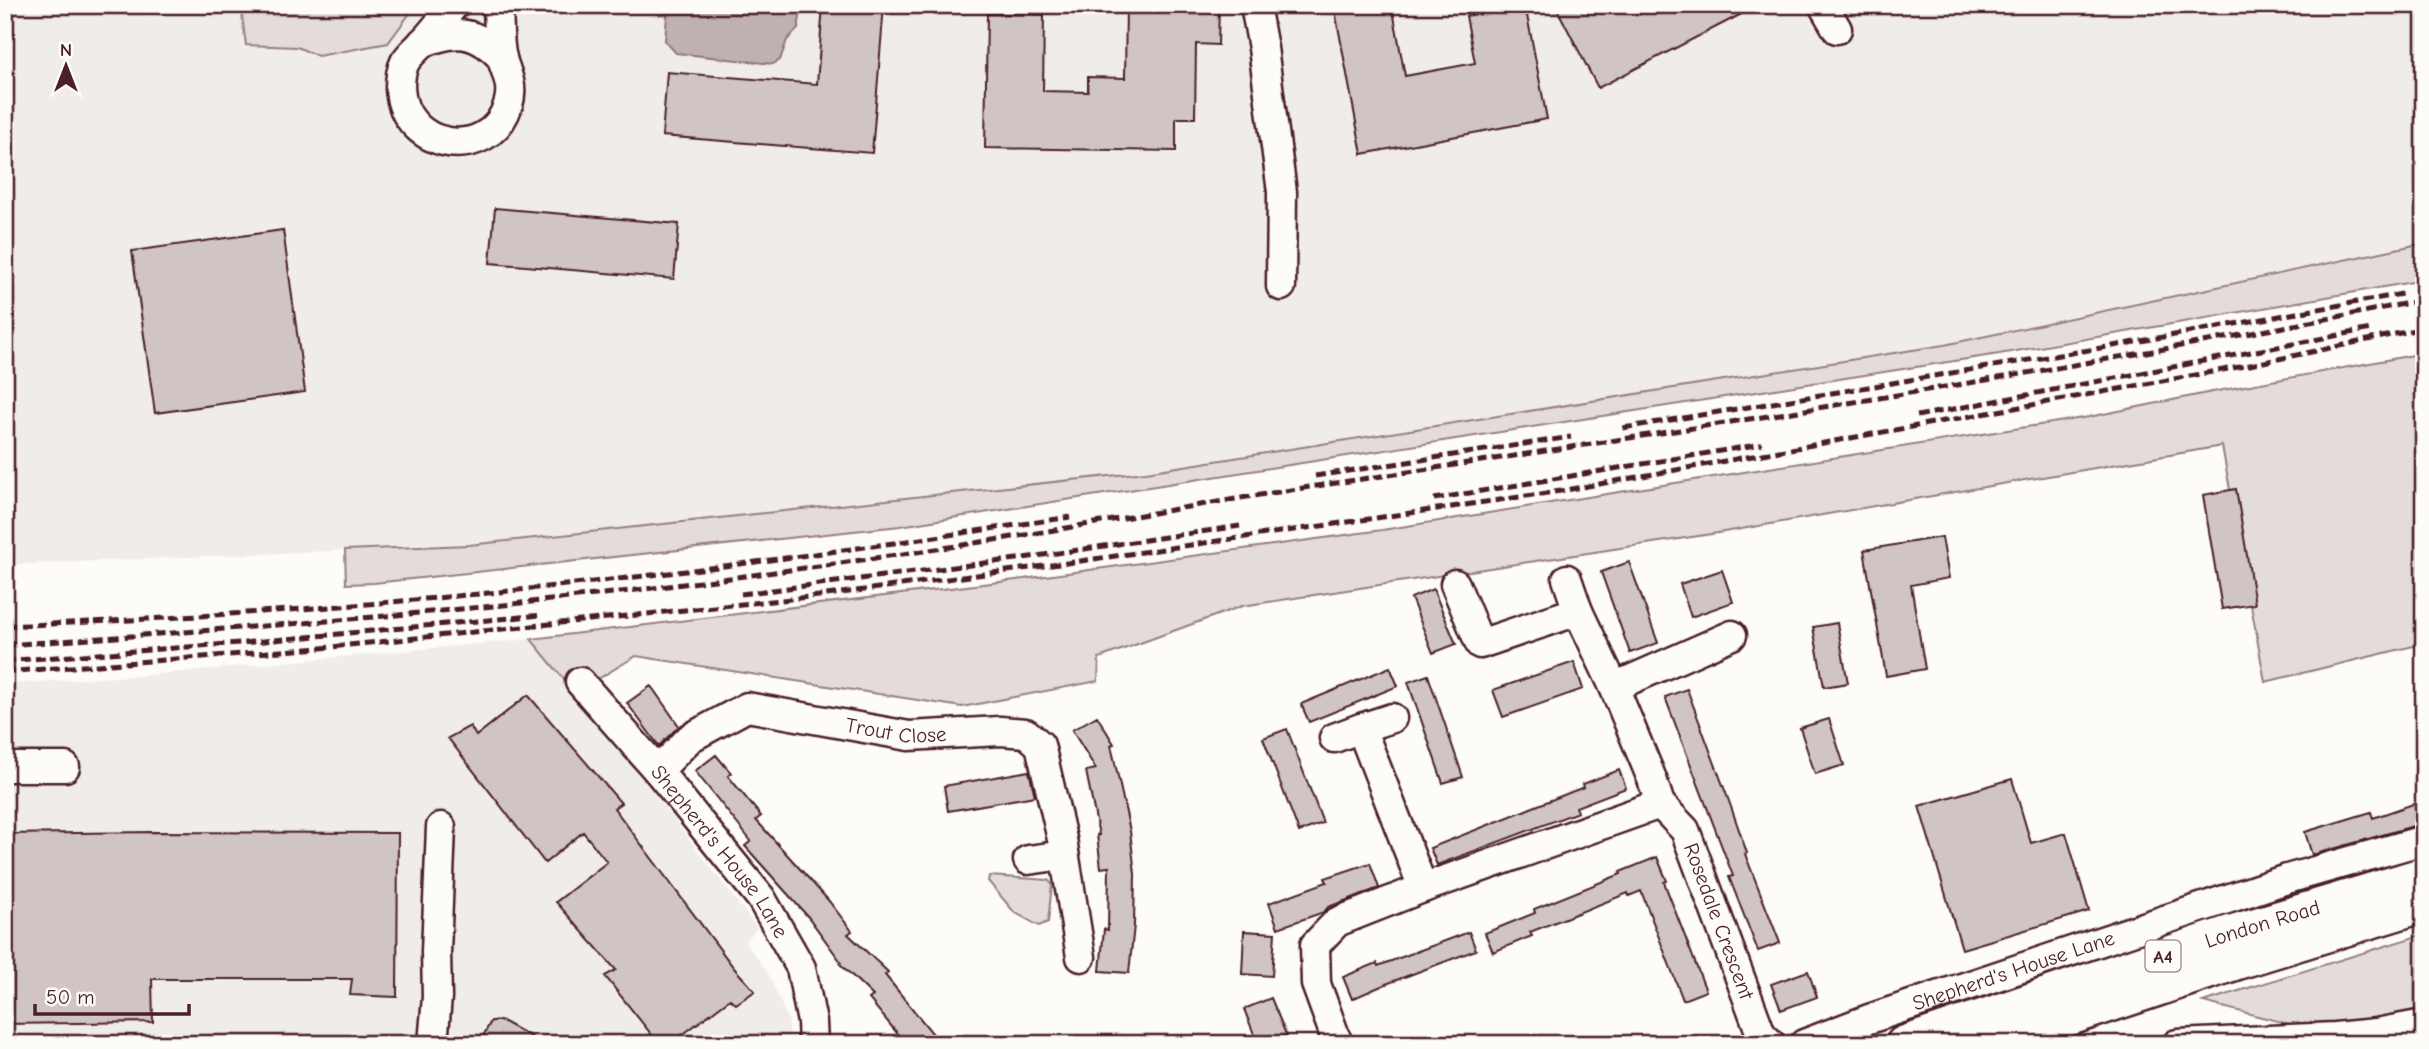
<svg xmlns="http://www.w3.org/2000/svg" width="2429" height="1049" font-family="'Comic Neue',sans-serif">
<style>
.built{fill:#f0ece8}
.green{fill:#e3dcda;stroke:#967e82;stroke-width:2}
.water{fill:#c0b1b1;stroke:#91777b;stroke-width:2}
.building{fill:#d0c5c4;stroke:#4a1f2b;stroke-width:2}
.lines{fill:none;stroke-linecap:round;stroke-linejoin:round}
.minor-casing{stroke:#4a1f2b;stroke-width:33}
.major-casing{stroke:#4a1f2b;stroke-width:40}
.minor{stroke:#fdfcf7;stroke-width:28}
.major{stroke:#fdfcf7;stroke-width:35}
.rail{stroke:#4a1f2b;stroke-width:5;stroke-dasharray:10 5;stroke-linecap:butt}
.labels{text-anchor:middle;stroke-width:5;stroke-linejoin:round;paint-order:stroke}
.shield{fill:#fdfcf7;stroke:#806168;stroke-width:2}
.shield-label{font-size:19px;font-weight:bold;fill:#4a1f2b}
.street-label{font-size:21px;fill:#4a1f2b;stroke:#fdfcf7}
</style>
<rect width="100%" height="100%" fill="#fdfcf7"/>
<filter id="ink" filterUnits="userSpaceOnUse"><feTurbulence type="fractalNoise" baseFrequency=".0143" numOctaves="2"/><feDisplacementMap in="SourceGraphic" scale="14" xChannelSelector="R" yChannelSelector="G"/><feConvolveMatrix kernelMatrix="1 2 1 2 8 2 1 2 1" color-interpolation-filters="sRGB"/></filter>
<g filter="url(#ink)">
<path class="built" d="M5,5h2419v238l-480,102 -798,127 -677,73 -464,20z
M531,639l122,153 104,136 -12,14 23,31 21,49 1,22h-785v-360l144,-9z"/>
<path class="green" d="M245,5h171l-28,38 -70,13 -21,-9 -51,-2 -5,-36z
M2424,243v37l-425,74 -1099,172 -526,57 -28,1 -1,-34 124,-5 677,-73 798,-127z
M2424,353l-2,291 -157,38 -43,-236 -504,87 -476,73 -143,52 -1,23 -136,26 -326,-51 -43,26h-27l-35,-43 485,-59 366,-50 707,-113 118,-24z
M989,876l59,4 4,4 -4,38 -9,4 -25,-14 -26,-31z
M2424,934v75l-42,11 -89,5 -90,-23z"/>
<path class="water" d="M670,5h132l-4,24 -11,11 -7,20 -7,4 -97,-11 -11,-12 2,-26z"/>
<path class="building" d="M823,5h61l-12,148 -210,-17 5,-64 150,12z
M1126,5h93l-1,40 -22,-1 -1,74h-19v33l-191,-3 2,-134 57,1 -1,76 45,1v-15l37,1z
M1334,5h58l13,71 70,-13 -9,-47 59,-11 22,114 -185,35z
M1555,5h204l-161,83z
M495,208l184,16 -5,55 -184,-16z
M283,230l22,162 -150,21 -23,-162z
M2236,489l19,115 -33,5 -19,-114z
M1942,537l7,41 -38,7 14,84 -39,7 -22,-126z
M1629,562l29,81 -28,10 -29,-81z
M1722,570l11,32 -42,15 -11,-33z
M1433,589l23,55 -23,9 -22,-55z
M1837,623l11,60 -24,4 -11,-60z
M1574,662l9,27 -80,28 -10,-27z
M1390,667l8,19 -89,36 -8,-18z
M1428,675l35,102 -20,6 -35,-101z
M651,686l28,40 -20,20 -32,-43z
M1687,689l43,115 17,49 -2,1 35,89 -22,8 -29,-74 4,-1 -68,-179z
M528,695l93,108 -7,5 120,160 21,23 -19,13 -6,-5 -60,45h-11l-54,-68 11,-6 -60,-68 51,-40 -24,-30 -38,31 -97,-125 22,-12 6,10z
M1097,716l17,28 -3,1 19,86 5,43 -1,51 -5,48 -29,-2 4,-42 4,1 1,-63 -8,1 -4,-33h2l-13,-64 10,-2 -24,-39z
M1829,719l15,46 -29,9 -15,-46z
M1287,729l36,94 -24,9 -36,-94z
M716,755l15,18 -3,3 33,40 -5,4 72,80 24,31 -4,3 40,38 -3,3 56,69h-35l-37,-45 4,-3 -33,-32 1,-2 -32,-44 -64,-72 6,-5 -56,-70z
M1619,770l7,18 -50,19 2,5 -141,53 -7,-17 154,-61 -1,-3z
M1029,771l6,25 -87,15 -4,-25z
M2012,779l19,64 35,-10 23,78 -127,38 -43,-143z
M2419,802l5,13v8l-112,32 -7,-23 66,-20 2,6z
M151,832l247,1 -1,164 -47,-2 2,-16h-200l1,43 -148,2v-190z
M1657,857l10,24 -3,1 42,109 -23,9 -42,-109 -12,5 -1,-3 -98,39 2,4 -39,16 -8,-19 50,-20 -1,-4 87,-35 -1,-2z
M1370,863l9,25 -51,19 -4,5 -46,16 -9,-25 58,-21 -2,-4z
M1244,931l31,2 -3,43 -30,-2z
M1469,932l7,18 -90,34 -34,15 -9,-22 34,-14 1,3z
M1808,971l9,26 -36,13 -10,-26z
M1271,998l9,22 10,24h-32l-14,-35z
M491,1021h11l42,23h-65z"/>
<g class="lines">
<defs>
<g id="minor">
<path d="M454,5c-11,13 -20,26 -31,37 -6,7 -13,12 -18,20 -4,8 -5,18 -5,26 3,62 89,76 108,17 6,-18 -1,-30 -6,-46 -4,-17 -3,-37 -4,-54"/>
<path d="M1255,5l8,43 19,144 -1,94"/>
<path d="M1823,5l14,24"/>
<path d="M422,43c34,-14 54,-13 80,15"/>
<path d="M1567,579l11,32 36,76 118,-52"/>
<path d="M1455,584l25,60 98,-33"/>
<path id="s1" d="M580,682l78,89 103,127 40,70 11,54 1,22"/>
<path d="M1614,687l38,92 8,25"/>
<path d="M1392,718l-31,10 62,160"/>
<path d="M1334,738l27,-10"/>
<path d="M5,767h60"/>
<path id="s2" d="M658,771l32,-33 57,-31 162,29 91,-5 26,2 14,12 22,94 19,118"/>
<path d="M1028,860l36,-5"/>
<path d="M433,1044l4,-47 -1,-45 5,-125"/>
<path id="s3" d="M1338,1044l-22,-60 -1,-39 22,-23 86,-34 237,-84 25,26 76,204 10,10"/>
<path id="s4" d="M1804,1044l65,-25 418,-140 137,-39"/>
<path d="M2177,1044l158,-7 41,-4 48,-9"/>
</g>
<g id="major">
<path id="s5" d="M1904,1044l321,-109 199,-60"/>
<path d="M1990,1044l252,-84 182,-56"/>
</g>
</defs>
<use href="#minor" class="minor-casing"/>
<use href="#major" class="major-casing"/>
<use href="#minor" class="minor"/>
<use href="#major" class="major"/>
<path class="rail" d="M1917,416l454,-87
M1623,428l490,-82 289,-52
M1315,476l256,-39
M1434,499l328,-55
M741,594l276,-35 223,-33
M5,626c162,-7 323,-17 483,-33 195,-19 389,-47 582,-76
M5,645c208,-15 417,-29 624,-54 134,-17 269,-35 402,-57 89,-15 177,-31 266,-45 376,-57 753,-115 1127,-189
M5,661l248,-19 289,-27
M5,672l316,-24 498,-52 248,-33 494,-72 689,-126 174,-37"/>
</g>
</g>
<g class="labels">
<rect class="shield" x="2145.5" y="940.5" width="35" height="31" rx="5"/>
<g class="shield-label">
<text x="2163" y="963">A4</text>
</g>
<g class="street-label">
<text dy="7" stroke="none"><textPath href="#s2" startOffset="262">Trout Close</textPath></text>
<text dy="7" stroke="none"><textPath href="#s1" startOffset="220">Shepherd's House Lane</textPath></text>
<text dy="7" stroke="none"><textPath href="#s3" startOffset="612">Rosedale Crescent</textPath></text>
<text dy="7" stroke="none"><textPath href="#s5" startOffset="378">London Road</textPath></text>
<text dy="7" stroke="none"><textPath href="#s4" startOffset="222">Shepherd's House Lane</textPath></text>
</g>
</g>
<rect width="2429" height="1049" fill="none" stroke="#fdfcf7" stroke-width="28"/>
<rect x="14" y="14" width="2401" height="1021" fill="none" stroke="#4a1f2b" stroke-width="2.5" filter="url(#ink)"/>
<g transform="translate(66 66)" stroke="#fdfcf7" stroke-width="5" paint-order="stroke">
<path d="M0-5L12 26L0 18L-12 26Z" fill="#4a1f2b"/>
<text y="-10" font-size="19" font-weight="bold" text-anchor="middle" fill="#4a1f2b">N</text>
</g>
<path d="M35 1004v10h154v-10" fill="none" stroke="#4a1f2b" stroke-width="3.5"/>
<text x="46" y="1004" font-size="21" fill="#4a1f2b" stroke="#fdfcf7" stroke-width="5" paint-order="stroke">50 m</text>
</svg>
